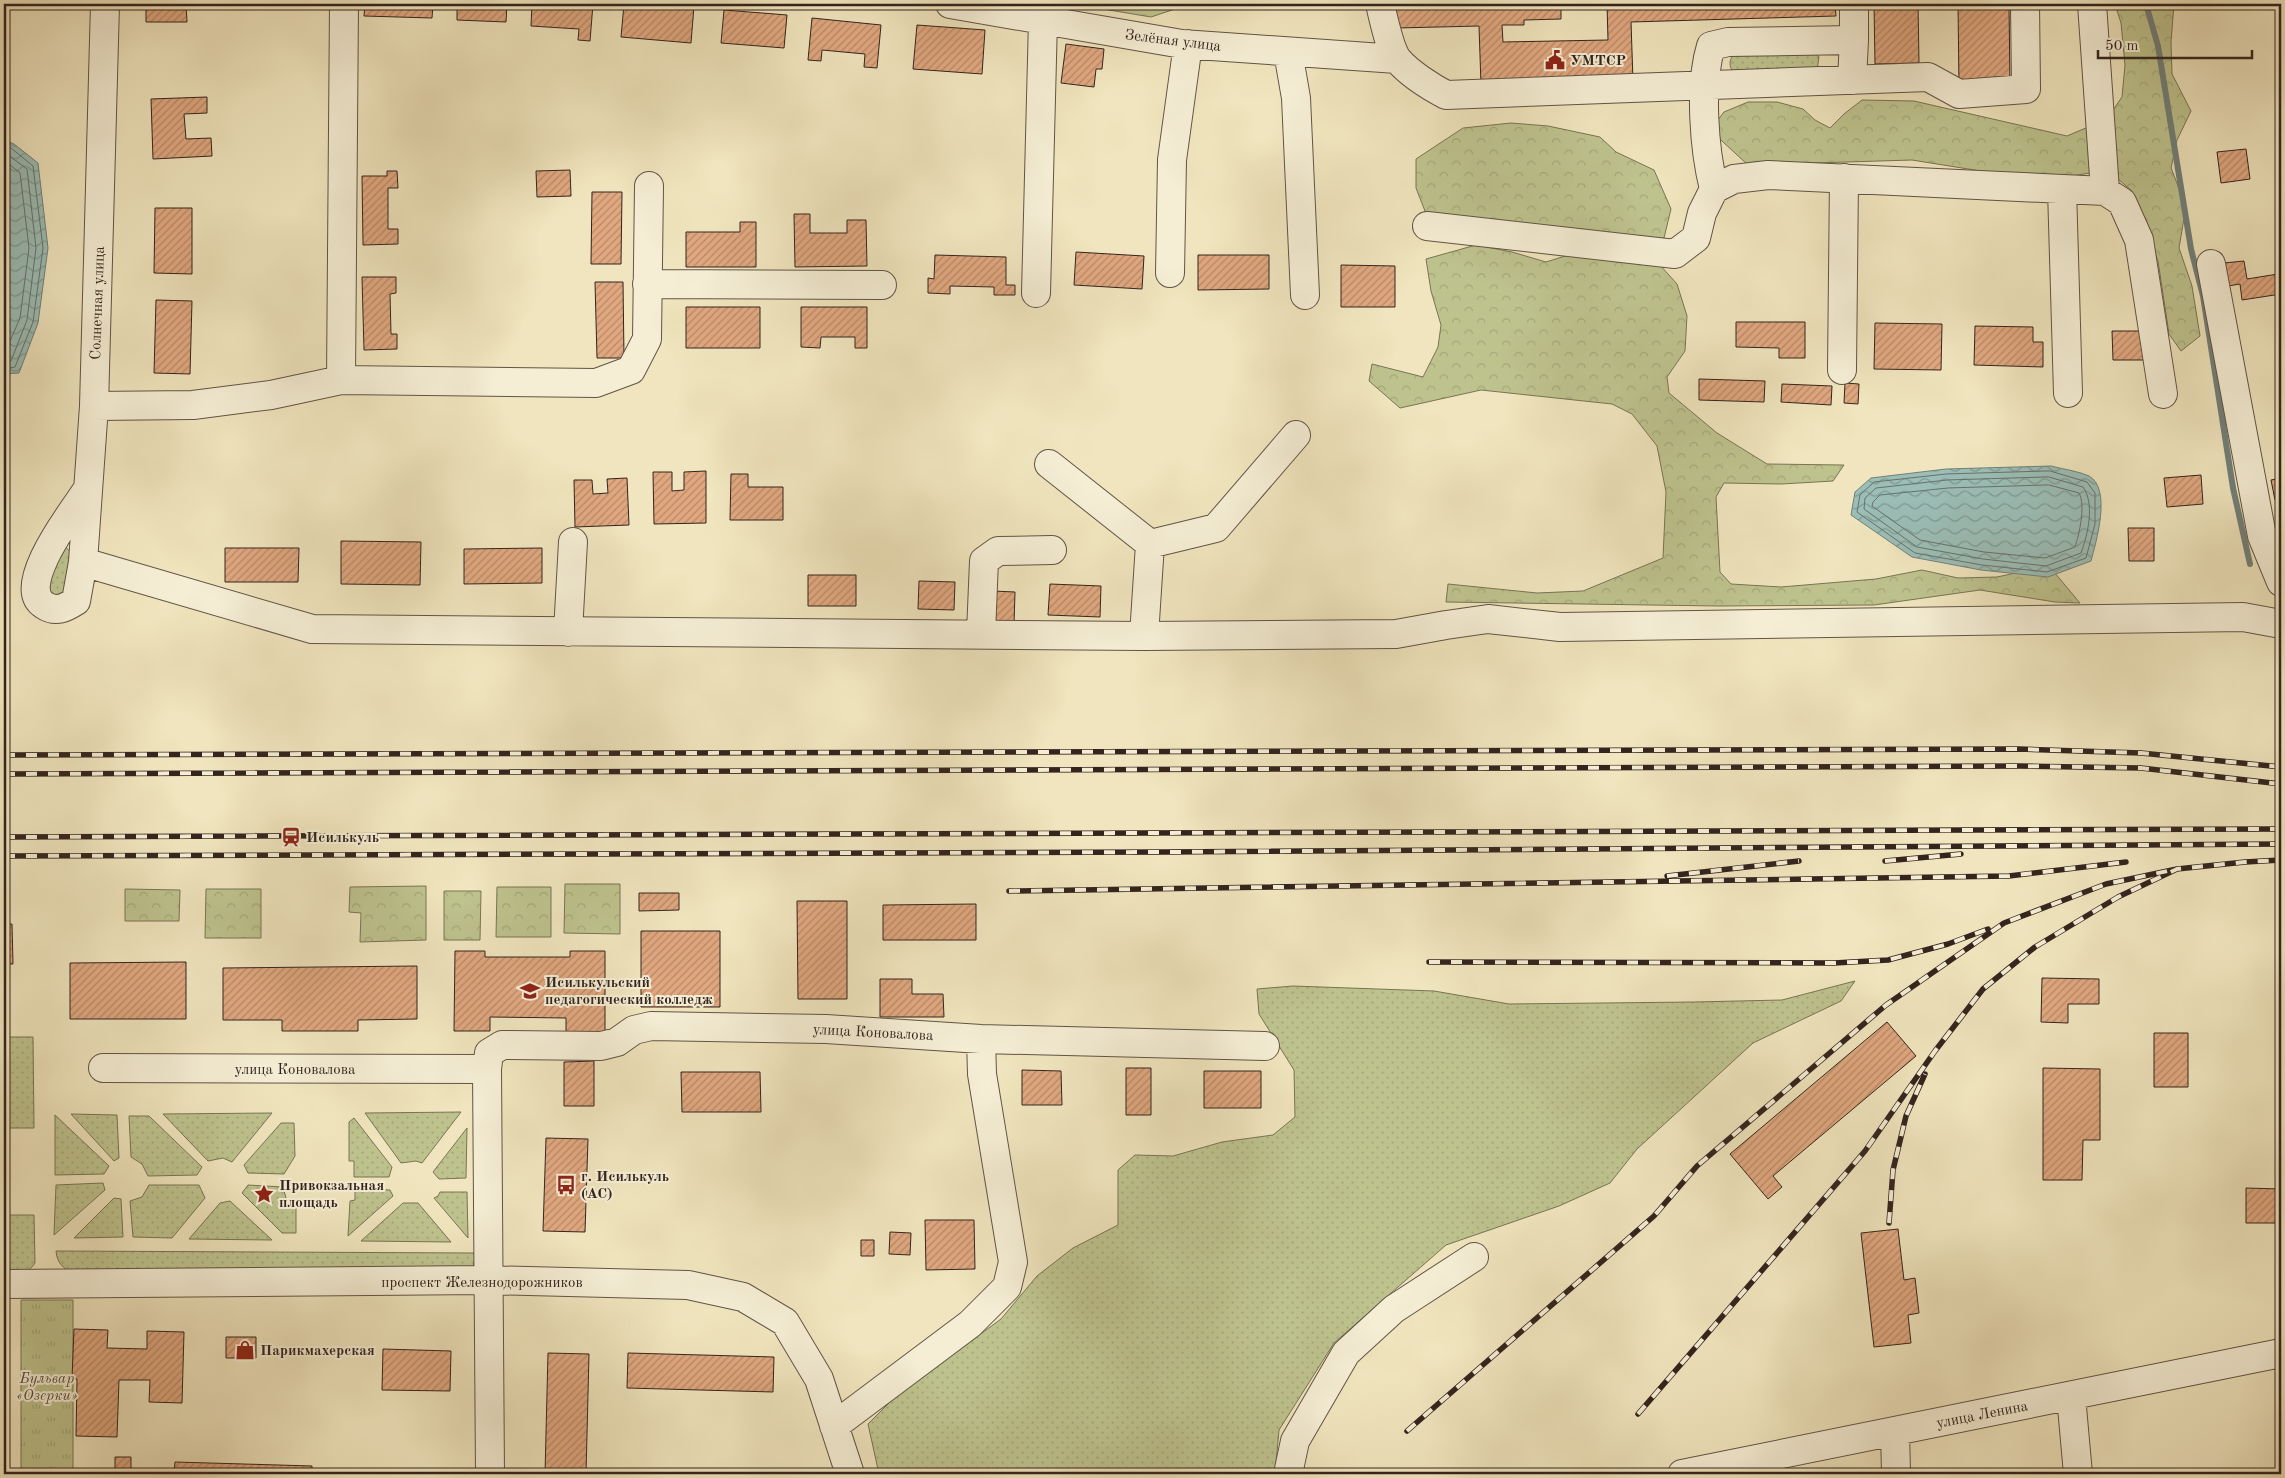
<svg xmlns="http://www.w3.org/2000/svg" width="2285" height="1478" font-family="'Old Standard TT',serif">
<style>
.grass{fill:url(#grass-dots);stroke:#787456}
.forest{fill:url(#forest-crowns);stroke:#787456}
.park{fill:url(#park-tufts);stroke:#787456}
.water{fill:url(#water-waves);stroke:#71807a}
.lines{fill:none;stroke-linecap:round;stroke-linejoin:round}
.shore{stroke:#67716a;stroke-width:1}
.stream{stroke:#71807a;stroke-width:6}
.building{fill:url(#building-hatch);stroke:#33241e}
.minor-casing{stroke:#625446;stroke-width:30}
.minor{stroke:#f5eed5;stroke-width:28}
.rail-casing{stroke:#33241e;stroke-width:5.5}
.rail{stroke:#f5eed5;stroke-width:4;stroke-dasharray:11;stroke-linecap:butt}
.labels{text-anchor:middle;stroke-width:4;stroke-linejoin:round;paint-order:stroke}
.street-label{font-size:15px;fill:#33241e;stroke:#f5eed5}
.poi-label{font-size:15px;font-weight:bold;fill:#33241e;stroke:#f5eed5;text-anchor:start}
.park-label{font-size:15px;font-style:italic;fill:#564c3a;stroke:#f5eed5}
</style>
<defs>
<pattern id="grass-dots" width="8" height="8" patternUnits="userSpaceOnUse" patternTransform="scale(1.25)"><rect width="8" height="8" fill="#bec38e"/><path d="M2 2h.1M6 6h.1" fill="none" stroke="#a4a77a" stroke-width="1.8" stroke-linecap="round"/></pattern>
<pattern id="forest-crowns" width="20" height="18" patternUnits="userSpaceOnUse" patternTransform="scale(1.25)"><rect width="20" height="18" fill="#bec38e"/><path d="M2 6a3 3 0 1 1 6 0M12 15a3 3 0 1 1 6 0" fill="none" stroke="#a4a77a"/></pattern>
<pattern id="park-tufts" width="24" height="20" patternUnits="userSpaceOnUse" patternTransform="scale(1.25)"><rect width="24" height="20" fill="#bec38e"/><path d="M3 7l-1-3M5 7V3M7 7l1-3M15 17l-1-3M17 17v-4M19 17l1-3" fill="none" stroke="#a4a77a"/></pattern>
<pattern id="water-waves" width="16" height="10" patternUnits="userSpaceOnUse" patternTransform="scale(1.25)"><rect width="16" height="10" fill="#9bbeb7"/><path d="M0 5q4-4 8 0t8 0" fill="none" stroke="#7f9a94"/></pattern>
<pattern id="building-hatch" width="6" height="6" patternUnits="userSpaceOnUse" patternTransform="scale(1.25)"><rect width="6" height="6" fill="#e1a880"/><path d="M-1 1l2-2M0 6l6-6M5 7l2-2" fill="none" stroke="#b78968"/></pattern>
</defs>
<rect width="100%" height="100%" fill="#f0e5be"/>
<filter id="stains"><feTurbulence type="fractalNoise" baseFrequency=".004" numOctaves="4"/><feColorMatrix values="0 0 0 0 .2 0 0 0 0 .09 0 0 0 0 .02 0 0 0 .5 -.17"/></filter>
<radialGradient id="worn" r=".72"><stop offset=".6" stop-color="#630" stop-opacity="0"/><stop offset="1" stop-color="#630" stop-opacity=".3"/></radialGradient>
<path class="grass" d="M1815,52l4,5 -2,13 -84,2c-4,-6 -4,-11 0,-17z
M63,545l9,8 -5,38 -7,4 -9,-1 -4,-15z
M1855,981l-14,20 -88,42 -116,106 -27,34 -51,23 -113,39 -112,98 -55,87 -4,44h-396l-11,-50 28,-28 105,-77 36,-43 36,-28 45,-23v-55l17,-15 38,1 49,-14 51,-7 22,-18 -1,-47 -35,-56 -2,-25 36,-3 141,5 75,13 186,-2 87,-2z
M4,1037h29l1,91h-30z
M461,1112l-39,51 -6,-2 -15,2 -36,-50z
M272,1113l-40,49 -9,-4 -15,3 -45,-47z
M71,1114l46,1 2,43 -5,3z
M55,1115l54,51 -5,8 -49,1z
M129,1116h20l53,51 -5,8 -49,1 -6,-12 -11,-7z
M354,1118l38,49 -3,10h-35v-16h-5v-39z
M281,1123h13l1,33 -11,18 -36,-1 -4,-8z
M467,1128l-1,50 -27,1 -6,-7z
M103,1183l2,7 -51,45 2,-50z
M149,1185h50l6,13 -33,40 -39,-1 -3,-36 12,-4z
M248,1185l35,2 3,11 10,10v25h-14l-40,-40z
M355,1188l35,2 3,6 -45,40 2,-35 5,-1z
M440,1192h27l1,46 -34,-40 4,-2z
M114,1198l7,1 2,38 -49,1z
M230,1201l42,39 -83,-1 31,-36z
M403,1203h15l33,39 -90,-1z
M4,1215h30l1,48c-8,12 -18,12 -31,12z
M56,1251l420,2 -3,15 -400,6c-10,-6 -16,-11 -17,-23z"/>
<path class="forest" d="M1073,4h104l-2,5 -24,8z
M2115,4h59l-3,38 1,32 19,37 -14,29 -6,28 15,38 -7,42 13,38 8,50 -19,15 -12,-17 -11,-73 -26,-70 -29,-25 -13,7 -31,5 -72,-6 -75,-12 -164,5 -38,-35 14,-18 24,-10h29l26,7 12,11 15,8 14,-14 18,-14 52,1 153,35 40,-17 15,-22 3,-32 -4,-42z
M1511,123l37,3 52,11 16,15 38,18 17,39 -7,29 -30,3 -184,-23 -25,-7 -9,-23v-29l47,-31z
M1476,245l36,7 34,10 32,-10 82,13 17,19 10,32 -2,35 -18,26 2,16 48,40 50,31 77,1 -11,16 -52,3 -57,-1 -8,14 4,75 11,12 50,3 95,-8 46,-9 36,8 39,-1 52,-11 31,37 -25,-1 -75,-12 -106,15 -155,1 -273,-4 2,-18 89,9 46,-2 80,-33 3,-66 -9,-46 -25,-32 -20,-10 -131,-14 -81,18 -31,-27 3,-17 51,13 15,-30 3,-22 -10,-34 -5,-32z
M565,884h55v50l-56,-1z
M426,886v54l-66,2 1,-29 -12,-1 1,-25z
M497,887h54v50h-55z
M125,889l55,1 -1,31h-54z
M206,889h55v49h-56z
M444,891h37l-1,49h-36z"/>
<path class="park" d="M21,1300h52v174h-52z"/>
<path class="water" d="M4,140l10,4 24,19 10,85 -10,75 -19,50 -15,1z
M2051,466c11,3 27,5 38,10 23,13 7,66 2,85l-43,16 -67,-7 -69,-13 -61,-42 4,-23 16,-14 75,-9z"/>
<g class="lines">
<path class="shore" d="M4,145l7,3 22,18 10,82 -10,74 -18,45 -11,2
M4,152l23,17 9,79 -9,72 -16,41 -7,2
M4,160l16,13 9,75 -9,70 -16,37
M2050,471l37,11 8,11v31l-9,34 -39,14 -65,-7 -67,-12 -58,-41 3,-17 14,-13 72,-8z
M2049,477l34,10c12,17 5,47 -2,66l-35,13 -63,-7 -66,-12 -53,-38 1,-11 11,-10 71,-8z
M2049,485l30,8c7,12 0,42 -4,54l-30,11 -61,-6 -64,-12 -48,-34 1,-4 7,-7 68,-7z"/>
<path class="stream" d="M2146,4l12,42 33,203 12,47 30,192 17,76"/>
</g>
<path class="building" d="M146,4l40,1 1,17h-41z
M365,4h68l-1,14 -68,-2z
M457,4h50l-1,18 -49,-2z
M532,4h61l-3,37 -12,-1 1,-11 -48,-3z
M624,4l70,2 -3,37 -70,-6z
M1396,4h165v15l-37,1v5h-22l1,17 105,-2 -1,-36h228l1,12 -205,6 2,59 -152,4 -2,-59 -82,2z
M1874,4h44l1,59 -44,1z
M1958,4h51l1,82 -51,1z
M724,10l63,5 -3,33 -63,-5z
M812,18l69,7 -4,43 -13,-1 1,-13 -43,-4 -1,11 -13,-1z
M917,25l68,5 -3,44 -69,-5z
M1066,44l38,5 -2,20h-6l-2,18 -33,-4z
M207,97v16l-23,1 2,25 25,-1 1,18 -59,3 -2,-60z
M2246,149l4,30 -29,4 -4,-31z
M570,170l1,26 -34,1 -1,-26z
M387,171h10l1,17h-10v41h10v15l-35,1 -1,-69h25z
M592,192h30l-1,72h-30z
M155,208h37v66l-38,-1z
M794,214h16v19h37v-13h19l1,46 -72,1z
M740,222h16v45h-70v-35h54z
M1076,252l68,4 -2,33 -68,-4z
M935,255l71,2v28h9v10h-21v-8l-44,-1v8l-22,-1v-15l6,1z
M1198,255h71v34l-71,1z
M2244,261l3,18 31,-5 3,20 -39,6 -2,-16 -12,2 -4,-23z
M1341,265l54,1v41h-54z
M362,277h34v16l-6,1 1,40h6v15l-33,1z
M595,282h28l1,76h-27z
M156,300l36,1 -2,73 -36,-1z
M686,307h74v41h-74z
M801,307h66v41h-12v-11h-34l-1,11 -19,-1z
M1736,322h69v36h-26v-10l-43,-1z
M1875,323l67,1 -1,46 -67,-1z
M1975,326l58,1v15h10v25l-69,-2z
M2112,331h33l1,29h-33z
M1699,379l66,2 -1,21 -65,-2z
M1845,383l14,1 -1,20 -14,-1z
M1782,384l50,2 -1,19 -50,-3z
M706,471v52l-52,1 -1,-52h19v19l12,-1v-18z
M731,474h17v13h35v33h-53z
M2201,475l2,29 -36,3 -3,-29z
M627,478l2,47 -54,2 -1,-47h18l1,14 15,-1 -1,-14z
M2281,478v21l-6,1 -4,-20z
M2128,528h26v33h-25z
M341,541l80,1 -1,43 -79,-1z
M225,548h74l-1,34h-73z
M542,548v35l-78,1v-35z
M808,575h48v31h-48z
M919,581l36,1 -1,28 -36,-1z
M1050,584l51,2 -1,31 -52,-2z
M993,591l22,1 -1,32 -22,-1z
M639,893h40v17l-40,1z
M797,901h50v98h-49z
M976,904v36h-93v-35z
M4,924h8l1,40h-9z
M641,931h79v76h-79z
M455,951h30v6h85v-6h35v81h-39v-14l-76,-1v14h-36z
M186,962v57h-116v-56z
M417,966v53l-59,1v11h-76v-11h-59v-52z
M2042,978l57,1v25h-31v19l-27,-1z
M880,979h32v15h31l1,23h-64z
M1887,1022l29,34 -143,120 9,11 -14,12 -38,-45z
M2154,1033h34v54h-34z
M594,1061v45h-30v-44z
M1126,1068h25v47h-25z
M2043,1068l57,1v71h-17l-1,40h-39z
M1022,1070l39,1 1,34h-40z
M1204,1071h57v37h-57z
M681,1072h79l1,40h-79z
M546,1138l42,1 -3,93 -42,-1z
M2246,1188l35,1v34h-35z
M925,1220h49l1,49 -49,1z
M1898,1229l6,51 11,-2 4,35 -11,2 3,28 -37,4 -13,-114z
M890,1232l21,1 -1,22 -21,-1z
M861,1240h13v16h-13z
M74,1329l34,1 -1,18 40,1v-18l37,1 -2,71 -33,-1 1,-22h-31l-2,57 -41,-1 1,-57h-5z
M226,1337h30v21h-30z
M383,1349l68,2 -1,40 -68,-1z
M548,1353l41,1 -3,120h-41z
M628,1353l146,4 -1,35 -146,-4z
M115,1457h16v17h-16z
M175,1462l137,4v8h-138z"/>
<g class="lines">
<defs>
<path id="minor" d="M950,4l232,40 215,15
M1380,4c3,13 10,46 18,56 11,13 33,27 48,35l482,-18 31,17 67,-5 -1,-85
M1854,4v36
M2092,4l13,187 17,11 17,38 24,154
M1288,52l8,46 9,197
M1714,189c-10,-40 -15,-104 -3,-143l17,-4 126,-2 -2,40
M2062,189l6,204
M1427,226l248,28 21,-16 6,-25 12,-24 20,-10 34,-4 337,16
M2211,264l51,272 19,46
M1170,273l2,-113 16,-116
M647,284l235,1
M1036,293l7,-273
M1842,370l2,-192
M341,380l3,-376
M94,406l99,-1 78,-10 70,-15 255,3 35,-13 16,-31 2,-153
M1049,464l101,80 66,-16 80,-93
M87,490c-13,20 -73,96 -43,115 12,8 21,3 32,-4l7,-39 11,-156 11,-402
M83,562l229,67 832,7 252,-2 50,-9 42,-6 72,8 683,-10 38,7
M568,632l5,-90
M981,633l3,-72 14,-10 54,-1
M1144,636l6,-92
M103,1068l384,1
M4,1284l480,-4 204,5 55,12 42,25 34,57 31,95
M2071,1396l7,78
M834,1426l136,-102 37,-37 6,-25 -31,-188 -1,-35
M1895,1431l1,43
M490,1474l-3,-405 2,-16 13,-8 99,1 16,-4 17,-12 17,-4 175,3 155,10 284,7
M1288,1474l7,-33 51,-88 48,-44 80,-52
M1682,1474l599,-121"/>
</defs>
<use href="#minor" class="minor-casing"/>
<use href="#minor" class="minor"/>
<defs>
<path id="rail" d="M4,755l2015,-6 122,4 140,14
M4,774l2015,-8 122,2 140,16
M4,837l2277,-8
M4,856l1162,-4 1115,-8
M1885,861l76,-7
M1667,876l132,-15
M1009,891l1000,-15 117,-14
M1429,962l405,1 54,-3 60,-16 40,-15
M1889,1223l4,-53 13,-54 19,-42
M1638,1414l227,-263 70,-100 48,-62 52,-42 83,-50 59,-28 68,-7 36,-2
M1407,1431l247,-215 43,-50 189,-161 118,-82 102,-39 71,-15"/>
</defs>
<use href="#rail" class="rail-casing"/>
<use href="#rail" class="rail"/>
</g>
<defs>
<symbol id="civic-bare" viewBox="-9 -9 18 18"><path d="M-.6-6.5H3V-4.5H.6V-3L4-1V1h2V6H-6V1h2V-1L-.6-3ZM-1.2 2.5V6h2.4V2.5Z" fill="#8f2418" stroke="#f5eed5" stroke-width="2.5" paint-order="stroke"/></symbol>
<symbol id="station-bare" viewBox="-9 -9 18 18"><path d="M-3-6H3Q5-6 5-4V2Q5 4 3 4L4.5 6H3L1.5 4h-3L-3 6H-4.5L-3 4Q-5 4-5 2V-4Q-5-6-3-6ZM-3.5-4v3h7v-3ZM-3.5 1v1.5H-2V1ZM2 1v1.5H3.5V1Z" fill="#8f2418" stroke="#f5eed5" stroke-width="2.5" paint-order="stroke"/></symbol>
<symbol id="university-bare" viewBox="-9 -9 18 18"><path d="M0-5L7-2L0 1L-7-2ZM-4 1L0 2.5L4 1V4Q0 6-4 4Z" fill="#8f2418" stroke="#f5eed5" stroke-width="2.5" paint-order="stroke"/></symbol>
<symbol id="bus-bare" viewBox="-9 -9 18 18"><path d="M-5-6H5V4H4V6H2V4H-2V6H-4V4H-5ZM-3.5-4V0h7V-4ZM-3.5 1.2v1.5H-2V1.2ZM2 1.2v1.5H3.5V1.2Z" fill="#8f2418" stroke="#f5eed5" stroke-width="2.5" paint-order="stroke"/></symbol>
<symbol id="sight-bare" viewBox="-9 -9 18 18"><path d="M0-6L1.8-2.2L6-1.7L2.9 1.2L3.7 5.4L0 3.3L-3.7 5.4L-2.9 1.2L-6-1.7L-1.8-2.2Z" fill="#8f2418" stroke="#f5eed5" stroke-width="2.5" paint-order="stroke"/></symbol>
<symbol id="shop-bare" viewBox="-9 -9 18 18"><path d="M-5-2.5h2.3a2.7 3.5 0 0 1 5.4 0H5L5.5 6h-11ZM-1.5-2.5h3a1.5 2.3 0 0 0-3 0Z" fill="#8f2418" stroke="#f5eed5" stroke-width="2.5" paint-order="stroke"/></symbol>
</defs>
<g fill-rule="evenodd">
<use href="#civic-bare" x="1541" y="46" width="28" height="28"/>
<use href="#station-bare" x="277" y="823" width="28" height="28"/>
<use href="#university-bare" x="516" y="977" width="28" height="28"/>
<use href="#bus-bare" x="552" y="1171" width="28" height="28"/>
<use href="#sight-bare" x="250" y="1180" width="28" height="28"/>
<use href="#shop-bare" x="231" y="1336" width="28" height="28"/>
</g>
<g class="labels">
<g class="street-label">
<text transform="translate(1173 40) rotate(7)" y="5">Зелёная улица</text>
<text transform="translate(97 303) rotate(-88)" y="5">Солнечная улица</text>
<text transform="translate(873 1032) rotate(3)" y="5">улица Коновалова</text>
<text x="295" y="1074">улица Коновалова</text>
<text x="482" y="1287">проспект Железнодорожников</text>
<text transform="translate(1982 1414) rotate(-11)" y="5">улица Ленина</text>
</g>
<g class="poi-label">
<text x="1570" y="65">УМТСР</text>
<text x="306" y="842">Исилькуль</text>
<text x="545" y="987">Исилькульский<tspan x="545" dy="17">педагогический колледж</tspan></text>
<text x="581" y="1181">г. Исилькуль<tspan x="581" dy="17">(АС)</tspan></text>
<text x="279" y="1190">Привокзальная<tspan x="279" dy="17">площадь</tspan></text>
<text x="260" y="1355">Парикмахерская</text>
</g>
<g class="park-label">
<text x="47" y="1383">Бульвар<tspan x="47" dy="17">«Озерки»</tspan></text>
</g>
</g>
<rect width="2285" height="1478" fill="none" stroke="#f0e5be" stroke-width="20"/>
<rect x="5" y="5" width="2275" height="1468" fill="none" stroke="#33241e" stroke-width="2.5"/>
<rect x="10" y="10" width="2265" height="1458" fill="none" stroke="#33241e"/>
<path d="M2098 50v8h154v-8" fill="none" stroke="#33241e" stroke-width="2.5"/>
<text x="2105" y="50" font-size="15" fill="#33241e" stroke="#f5eed5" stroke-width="4" paint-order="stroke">50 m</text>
<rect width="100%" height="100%" filter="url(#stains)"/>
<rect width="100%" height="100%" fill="url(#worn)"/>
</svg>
